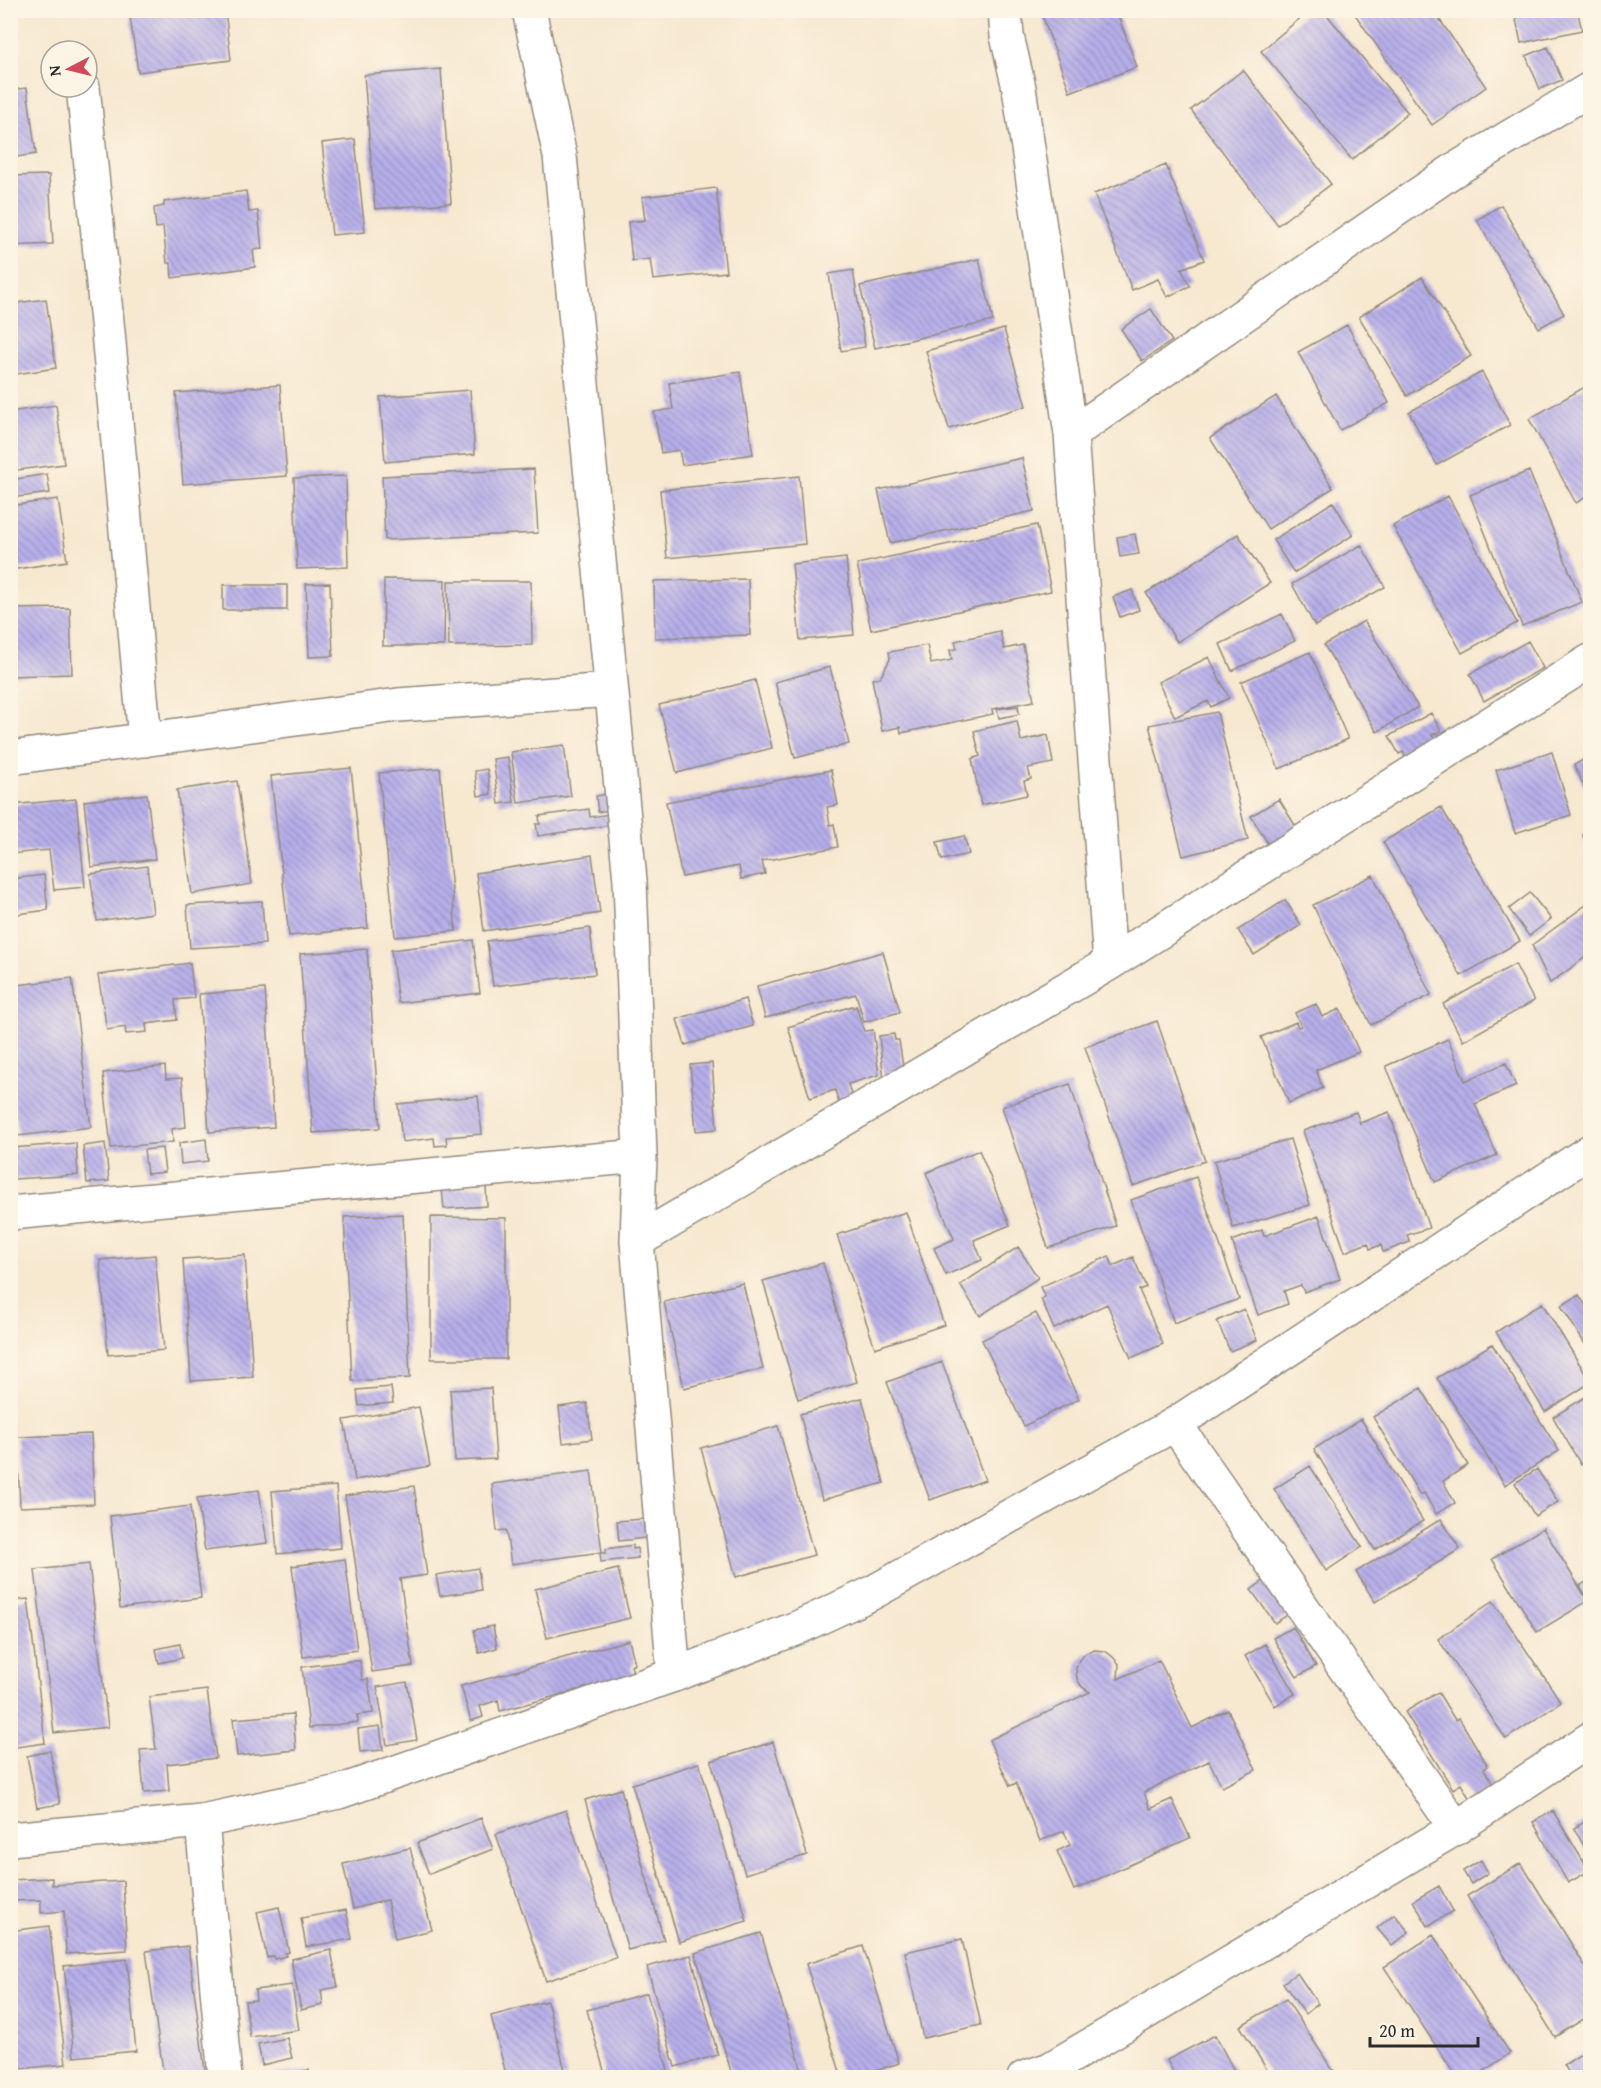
<svg xmlns="http://www.w3.org/2000/svg" width="1601" height="2088" font-family="'Gentium Book Plus',serif">
<style>
.building{fill:url(#building-back-hatch)}
.lines{fill:none;stroke-linecap:round;stroke-linejoin:round}
.minor-casing{stroke:#918a7e;stroke-width:36}
.tertiary-casing{stroke:#918a7e;stroke-width:36}
.minor{stroke:#fff;stroke-width:33}
.tertiary{stroke:#fff;stroke-width:33}
</style>
<defs>
<pattern id="building-back-hatch" width="6" height="6" patternUnits="userSpaceOnUse" patternTransform="scale(1.5)"><rect width="6" height="6" fill="#b7afea"/><path d="M-1 5l2 2M0 0l6 6M5-1l2 2" fill="none" stroke="#958fbe"/></pattern>
</defs>
<rect width="100%" height="100%" fill="#fcf5e5"/>
<filter id="ink" filterUnits="userSpaceOnUse"><feTurbulence type="fractalNoise" baseFrequency=".0167" numOctaves="2"/><feDisplacementMap in="SourceGraphic" scale="12" xChannelSelector="R" yChannelSelector="G"/><feConvolveMatrix kernelMatrix="1 2 1 2 8 2 1 2 1" color-interpolation-filters="sRGB"/></filter>
<filter id="wash" filterUnits="userSpaceOnUse"><feTurbulence type="fractalNoise" baseFrequency=".008" numOctaves="4" result="noise"/><feDisplacementMap in="SourceGraphic" scale="24" xChannelSelector="R" yChannelSelector="G"/><feGaussianBlur stdDeviation="1.35" result="paint"/><feColorMatrix in="noise" values="0 0 0 0 0 0 0 0 0 0 0 0 0 0 0 0 0 1.4 0 .05"/><feComposite in="paint" operator="in"/></filter>
<g filter="url(#wash)">
<rect width="100%" height="100%" fill="#f7e8d0"/>
<g id="blocks">
<path class="building" d="M129,10h96l6,50 -93,12z
M1040,10h76l21,57 -67,25z
M1310,10h13l85,103 -56,47 -91,-109z
M1352,10h81l53,77 -54,38z
M1514,10h63l5,20 -61,13z
M1548,47l14,33 -22,9 -14,-33z
M441,69l10,134 -76,6 -11,-134z
M1243,70l88,114 -53,41 -87,-115z
M27,88l9,66 -26,4v-68z
M355,139l10,93 -33,3 -10,-92z
M1166,165l38,95 -23,9 9,17 -23,11 -9,-18 -26,11 -38,-96z
M49,175l4,69 -43,2v-70z
M716,188l10,84 -73,8 -3,-21 -18,2 -4,-39 17,-2 -3,-23z
M246,191l3,21 9,-1 4,38 -9,1 2,17 -83,11 -1,-15h-4l-4,-36 -7,1 -2,-20 10,-2v-4z
M1501,205l63,109 -25,14 -62,-108z
M979,259l14,62 -118,27 -15,-62z
M853,270l12,77 -24,4 -12,-77z
M1422,277l49,79 -64,40 -48,-79z
M46,299l10,69 -46,7v-71z
M1151,309l21,32 -30,20 -21,-32z
M1347,325l42,78 -49,27 -42,-78z
M1004,329l22,77 -77,23 -23,-78z
M740,372l13,82 -71,11 -3,-15 -18,3 -7,-41 19,-3 -4,-26z
M1482,372l28,53 -73,40 -28,-53z
M1590,384v111l-14,8 -47,-84z
M280,385l7,91 -104,8 -7,-91z
M470,390l5,64 -90,8 -5,-65z
M1276,396l57,92 -65,41 -58,-91z
M56,405l8,59 -54,7v-59z
M1022,458l12,53 -144,32 -12,-53z
M534,469l4,64 -153,7 -3,-64z
M1529,471l53,131 -60,24 -52,-131z
M47,474l3,19 -40,5v-18z
M346,476l2,91 -51,2 -3,-91z
M799,476l6,68 -138,14 -7,-68z
M1448,496l69,127 -55,30 -69,-127z
M58,499l9,62 -57,9v-64z
M1333,502l20,33 -59,38 -21,-33z
M1037,525l14,66 -180,39 -14,-66z
M1135,534l4,20 -19,3 -3,-20z
M1238,534l32,49 -93,59 -31,-49z
M1361,545l24,42 -70,39 -23,-42z
M846,558l8,77 -54,5 -8,-76z
M384,579l61,1 -1,66h-61z
M748,579l2,56 -95,3 -1,-57z
M448,581h83l1,64 -83,1z
M330,583l3,73 -24,1 -3,-73z
M223,585h64v25h-64z
M1132,590l7,20 -19,7 -7,-20z
M70,608l2,66 -62,2v-67z
M1282,614l13,27 -63,30 -12,-27z
M1364,621l54,86 -41,25 -53,-87z
M1000,631l4,18 19,-4 11,56 -42,8 1,5 -92,19 -1,-6 -18,4 -10,-52 8,-1 10,-19 -1,-7 38,-7 4,19 21,-4 -2,-10 7,-1 -2,-8z
M1528,641l15,27 -59,33 -14,-27z
M1310,652l38,87 -69,30 -38,-87z
M1209,657l20,41 -18,9 -3,-6 -33,16 -17,-35z
M830,667l19,77 -54,14 -20,-76z
M755,680l17,68 -95,25 -18,-68z
M1018,706l1,8 -20,4 -2,-9z
M1217,712l31,128 -65,16 -34,-131z
M1431,713l10,18 -9,4 5,9 -30,17 -4,-9 -4,2 -10,-18z
M1017,721l4,20 27,-6 5,28 -25,5 3,11 -7,2 3,14 -46,10 -9,-46 8,-3 -6,-25z
M564,745l7,51 -53,7 -7,-51z
M1552,752l19,63 -56,18 -19,-63z
M1590,756v43l-16,-34z
M508,757l6,45 -15,2 -6,-45z
M351,768l17,160 -79,8 -18,-160z
M440,768l16,163 -61,6 -16,-164z
M487,769l4,25 -13,2 -3,-25z
M831,770l7,35 -11,2 3,18 4,-1 4,23 -76,14 3,13 -24,5 -2,-13 -57,11 -16,-75z
M237,781l15,103 -60,10 -15,-104z
M613,793l3,16 -18,3 -2,-16z
M147,794l8,65 -64,8 -7,-66z
M76,799l9,88 -31,3 -5,-40 -39,4v-49z
M1279,799l20,33 -28,17 -20,-33z
M1441,807l79,134 -59,35 -78,-134z
M589,809l1,8 20,-3 1,11 -73,11 -2,-12h4l-1,-8z
M1590,829v26l-7,-20z
M964,836l5,18 -27,6 -5,-18z
M592,855l8,58 -116,18 -8,-58z
M147,866l6,47 -56,8 -7,-47z
M44,875l4,35 -38,5v-36z
M1373,875l58,120 -60,30 -58,-120z
M1530,893l21,26 -22,17 -20,-27z
M1285,900l16,25 -47,30 -16,-25z
M262,901l3,43 -75,4 -3,-43z
M1590,902v52l-40,29 -18,-38z
M590,928l5,46 -102,12 -6,-45z
M473,940l7,53 -82,10 -7,-53z
M367,949l13,179 -67,5 -13,-179z
M883,952l17,60 -36,10 -8,-28 -91,24 -8,-32z
M190,963l4,35 -19,2 2,20 -31,4 1,8 -21,2 -1,-7 -18,3 -9,-55z
M1515,964l19,37 -71,40 -20,-37z
M72,978l19,149 -73,9 -8,-62v-88z
M265,989l9,138 -65,5 -10,-138z
M745,999l8,27 -68,19 -8,-26z
M1316,1004l6,13 18,-8 19,43 -43,18 7,18 -34,15 -28,-66 35,-15 2,5 3,-1 -6,-13z
M852,1006l1,2 3,-2 8,25 9,-1 6,45 -31,9 4,14 -13,5 -4,-13 -25,8 -22,-71z
M1157,1021l48,140 -72,25 -48,-139z
M894,1034l1,6h4l5,33 -20,8 -5,-45z
M1448,1039l17,42 41,-18 10,23 -41,18 22,51 -62,27 -49,-116z
M712,1063l5,66 -21,2 -6,-66z
M165,1066l1,13 16,-1 4,49 -14,2 1,13 -62,6 -8,-75z
M1070,1084l46,142 -68,22 -46,-141z
M478,1096l4,38 -36,3 1,8 -12,1 -1,-8 -32,4 -4,-38z
M1356,1112l4,11 29,-11 40,116 -22,7 3,7 -27,10 -2,-7 -11,4 -2,-6 -23,9 -42,-121z
M206,1139l2,22 -27,3 -2,-21z
M1290,1139l20,66 -77,23 -19,-67z
M76,1143l2,32 -64,4 -2,-31z
M105,1143l4,38 -22,2 -4,-37z
M162,1148l3,24 -18,2 -3,-24z
M979,1150l31,75 -36,15 8,20 -36,15 -12,-27 20,-9 -28,-66z
M1196,1177l43,122 -65,24 -43,-123z
M486,1186l1,20 -43,3 -2,-20z
M906,1212l38,113 -69,23 -38,-113z
M403,1214l7,164 -58,3 -8,-164z
M1319,1216l21,63 -36,13 -3,-7 -17,6 4,13 -30,11 -26,-74 30,-11 2,6z
M431,1217l75,1v141h-75z
M1018,1247l20,31 -58,38 -20,-31z
M155,1255l9,95 -56,5 -8,-95z
M245,1255l8,122 -62,4 -8,-122z
M1109,1256l4,10 20,-9 13,30 -7,3 24,54 -32,14 -24,-54 -53,25 -13,-30 4,-2 -5,-10z
M823,1263l34,119 -59,17 -35,-118z
M743,1283l20,86 -79,19 -20,-86z
M1579,1295l11,17v40l-29,-46z
M1542,1303l48,78v2l-45,29 -49,-80z
M1244,1309l13,31 -27,11 -13,-30z
M1036,1313l43,86 -55,27 -42,-86z
M1492,1344l67,107 -54,34 -68,-107z
M942,1362l43,118 -55,20 -43,-118z
M391,1387l2,16 -34,3 -2,-16z
M491,1388l5,71 -41,2 -5,-71z
M1421,1388l47,77 -25,16 12,22 -19,11 -12,-21 -4,2 -47,-78z
M1590,1394v65l-9,6 -28,-48z
M862,1398l22,85 -62,17 -22,-86z
M587,1403l5,36 -29,4 -4,-36z
M419,1407l11,59 -75,14 -11,-60z
M1361,1419l62,102 -48,29 -61,-101z
M778,1426l36,129 -78,22 -35,-129z
M91,1434l3,70 -74,3 -3,-70z
M1310,1466l52,81 -36,24 -52,-82z
M1537,1469l21,33 -23,14 -20,-33z
M591,1471l11,81 -91,12 -5,-34 -9,1 -5,-47z
M336,1486l5,62 -64,6 -5,-63z
M414,1486l13,89 -27,4 13,87 -41,6 -27,-176z
M259,1490l8,53 -62,8 -8,-53z
M190,1506l11,92 -81,10 -10,-92z
M643,1519l2,19 -26,3 -2,-20z
M1441,1519l19,30 -85,53 -19,-30z
M1543,1528l45,73 -51,31 -45,-73z
M633,1545v4l4,-1 1,10 -37,4 -1,-9h6v-4z
M345,1559l12,91 -54,7 -11,-91z
M89,1564l19,163 -54,6 -19,-163z
M478,1568l3,22 -41,6 -4,-21z
M618,1569l12,49 -83,20 -12,-49z
M1266,1579l24,34 -15,10 -24,-33z
M1590,1579v23l-10,-16z
M28,1599l17,144 -35,5v-147z
M1493,1601l68,101 -55,37 -68,-100z
M493,1626l4,22 -18,5 -5,-23z
M1293,1627l23,39 -19,11 -24,-39z
M629,1640l6,24 -4,2 3,9 -134,36 -2,-11 -18,6 3,11 -12,4 -10,-35z
M180,1644l2,14 -23,5 -3,-14z
M1265,1644l30,50 -20,12 -30,-50z
M1095,1650l10,1 8,6 6,7 -1,15 41,-19 33,68 36,-18 28,60 -34,17 -13,-26 -65,31 6,17 22,-10 18,39 -116,52 -17,-39 13,-6 -6,-14 -24,10 -24,-58 -6,3 -21,-46 101,-48 -8,-5 -5,-8 -1,-10 3,-9 7,-7z
M351,1661h9l2,19 6,-1 5,34 -16,2 1,7 -49,6 -7,-61z
M407,1682l10,58 -30,5 -10,-58z
M207,1690l9,68 -49,6 2,27 -25,2 -4,-43 16,-1 -7,-52z
M1438,1692l17,28 4,-2 29,48 -4,3 10,17 -23,15 -10,-17 -8,5 -48,-77z
M293,1714l3,36 -59,6 -4,-37z
M380,1726l3,24 -23,2 -2,-23z
M773,1742l34,113 -62,19 -34,-113z
M50,1751l10,53 -23,4 -10,-52z
M699,1763l48,158 -68,21 -47,-158z
M621,1789l43,151 -36,10 -43,-150z
M566,1810l50,148 -70,23 -50,-147z
M1553,1811l36,60 -21,12 -35,-61z
M481,1818l12,31 -64,25 -12,-31z
M1590,1819v38l-16,-29z
M410,1848l22,82 -37,9 -8,-39 -34,9 -10,-45z
M1481,1860l7,13 -17,11 -8,-13z
M1521,1863l69,111v41l-35,22 -88,-141z
M52,1878v7l71,-4 4,69 -61,4 -2,-43 -23,2v-13l-31,1v-21z
M1439,1886l14,25 -25,15 -15,-25z
M279,1907l10,45 -4,1 1,3 -12,3 -1,-3 -6,2 -10,-46z
M346,1910l6,29 -46,8 -5,-29z
M1394,1914l15,18 -17,14 -15,-18z
M49,1926l17,138 -56,6v-139z
M761,1933l43,145h-71l-38,-125z
M1433,1935l77,118 -36,25h-17l-73,-111z
M962,1939l19,86 -58,13 -18,-86z
M188,1946l18,132h-42l-18,-127z
M863,1946l36,117 -45,15h-12l-36,-114z
M331,1950l7,37 -17,3 2,15 -22,5 -10,-51z
M691,1955l27,100 -43,12 -28,-100z
M127,1959l9,92 -62,6 -10,-91z
M1297,1973l21,31 -13,10 -22,-31z
M292,1985l7,45 -49,7 -5,-36 11,-1 -1,-10z
M647,1993l23,85h-64l-19,-68z
M1286,1999l52,79h-66l-32,-52z
M547,2001l20,77h-60l-16,-62z
M1215,2035l23,43h-62l-9,-18z
M287,2038l5,20 -30,7 -4,-21z
M1590,2048v30h-18l-8,-13z
M309,2070l1,8h-47v-2z"/>
</g>
</g>
<g filter="url(#ink)">
<use href="#blocks" fill-opacity="0" stroke="#918a7e" stroke-width="1.5"/>
<g class="lines">
<defs>
<path id="minor" d="M529,10l31,146 70,724 10,276 -3,85 37,434
M1005,10l2,26 12,52 52,346 39,529
M83,87l25,245 37,408
M1071,434l380,-262 139,-83
M10,758l388,-53 213,-15
M10,1213l630,-57
M637,1241l473,-278 480,-302
M1175,1424l281,404
M202,1821l23,257
M1024,2078l26,-9 406,-241 134,-89"/>
<path id="tertiary" d="M10,1839l192,-18 137,-29 335,-117 123,-47 73,-34 305,-170 415,-273"/>
</defs>
<use href="#minor" class="minor-casing"/>
<use href="#tertiary" class="tertiary-casing"/>
<use href="#minor" class="minor"/>
<use href="#tertiary" class="tertiary"/>
</g>
</g>
<rect width="1601" height="2088" fill="none" stroke="#fcf5e5" stroke-width="36"/>
<g transform="translate(69 69) rotate(263)"><circle r="28" fill="#fcf5e5" stroke="#a8a49b" stroke-width="1.5"/>
<path d="M0-4.5L10 22L0 15L-10 22Z" fill="#d1495b"/>
<text y="-9" font-size="16" font-weight="bold" text-anchor="middle" fill="#2b2b2b">N</text>
</g>
<path d="M1370 2037v9h108v-9" fill="none" stroke="#2b2b2b" stroke-width="3"/>
<text x="1379" y="2037" font-size="18" fill="#2b2b2b" stroke="#fcf5e5" stroke-width="4.5" paint-order="stroke">20 m</text>
</svg>
